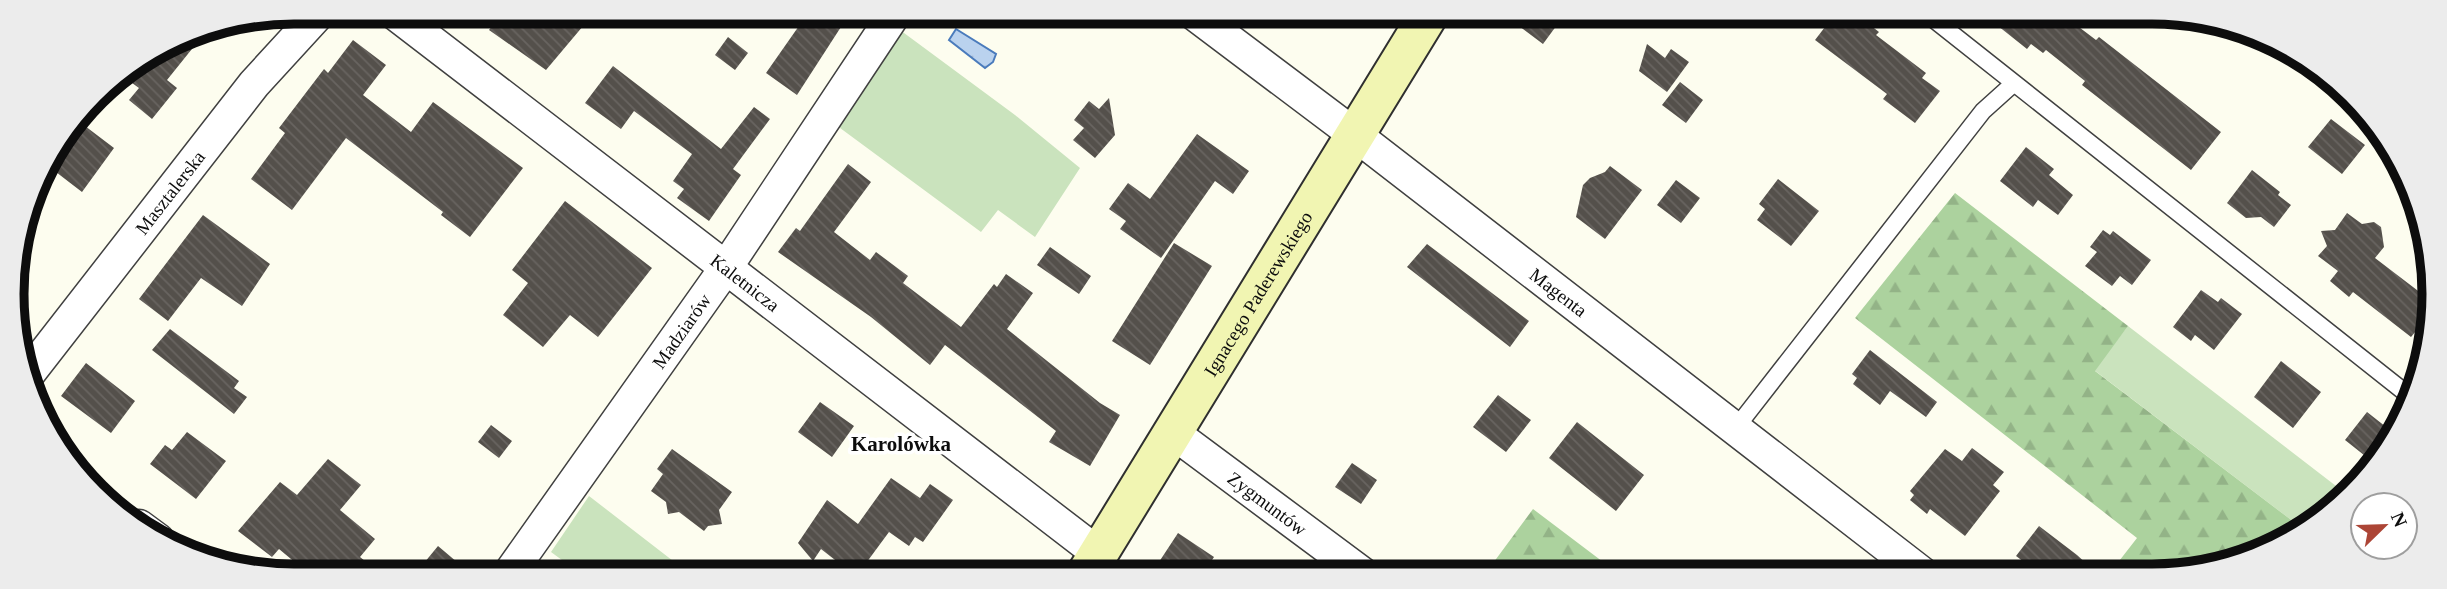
<svg xmlns="http://www.w3.org/2000/svg" width="2447" height="589" font-family="'Times New Roman',serif">
<style>
.grass{fill:#cae3bd}
.forest{fill:url(#forest-firs)}
.water{fill:url(#water-ripples);stroke:#4a7bbc;stroke-width:2}
.building{fill:url(#building-back-hatch)}
.lines{fill:none;stroke-linecap:round;stroke-linejoin:round}
.lane-casing{stroke:#404040;stroke-width:19}
.street-casing{stroke:#404040;stroke-width:35}
.secondary-casing{stroke:#2f2f2f;stroke-width:42}
.lane{stroke:#fff;stroke-width:16}
.street{stroke:#fff;stroke-width:32}
.secondary{stroke:#f1f5b2;stroke-width:38}
.labels{text-anchor:middle;stroke-width:7;stroke-linejoin:round;paint-order:stroke}
.street-label{font-size:19px;fill:#0d0d0d;stroke:#fff}
.neighbourhood-label{font-size:21px;font-weight:bold;fill:#0d0d0d;stroke:#fff}
.rim{fill:none;stroke:#0d0d0d;stroke-width:9}
</style>
<defs>
<pattern id="forest-firs" width="22" height="20" patternUnits="userSpaceOnUse" patternTransform="scale(1.75)"><rect width="22" height="20" fill="#acd29e"/><path d="M5 1l3.5 6h-7zM16 11l3.5 6h-7z" fill="#93b387"/></pattern>
<pattern id="water-ripples" width="26" height="14" patternUnits="userSpaceOnUse" patternTransform="scale(1.75)"><rect width="26" height="14" fill="#bad2ee"/><path d="M2 4q2-2 4 0t4 0M15 11q2-2 4 0t4 0" fill="none" stroke="#9fb3cb"/></pattern>
<pattern id="building-back-hatch" width="6" height="6" patternUnits="userSpaceOnUse" patternTransform="scale(1.75)"><rect width="6" height="6" fill="#54504b"/><path d="M-1 5l2 2M0 0l6 6M5-1l2 2" fill="none" stroke="#686460"/></pattern>
</defs>
<rect width="100%" height="100%" fill="#fdfdef"/>
<path class="grass" d="M900,30l115,85 65,53 -45,69 -37,-27 -17,22 -145,-107z
M2128,326l221,170 -46,33 -209,-159z
M589,496l101,78h-109l-30,-22z"/>
<path class="forest" d="M1955,193l173,133 -33,45 208,158 -26,19 -88,26h-80l28,-36 -282,-220z
M1533,509l86,65h-134z"/>
<path class="water" d="M956,29l40,25 -3,8 -8,6 -36,-28z"/>
<path class="building" d="M502,13h92l-48,57 -57,-40z
M808,13h42l-53,82 -31,-22z
M1503,14h62l-22,30z
M1835,14h21l23,18 -3,3 50,38 -4,5 18,13 -25,32 -32,-24 4,-5 -72,-54z
M1983,14l80,1 33,25 3,-3 122,95 -30,38 -109,-85 3,-4 -39,-31 -3,3 -12,-9 -4,5z
M208,29l-41,51 10,8 -25,31 -23,-19 10,-12 -18,-13 66,-41z
M728,37l20,16 -13,17 -20,-15z
M353,40l33,25 -23,30 48,37 22,-30 90,66 -53,69 -29,-22 2,-3 -97,-74 -54,72 -41,-31 34,-46 -6,-5 45,-59 4,4z
M1647,44l18,14 6,-9 18,13 -22,30 -28,-21z
M613,66l108,83 33,-42 16,12 -37,50 8,6 -32,46 -32,-23 7,-9 -11,-8 19,-27 -58,-43 -13,18 -36,-26z
M1680,82l23,18 -17,23 -24,-18z
M1109,98l6,37 -20,23 -22,-18 11,-12 -10,-8 15,-19 10,8z
M2331,119l34,26 -23,29 -34,-27z
M85,126l29,22 -32,44 -30,-23z
M1197,134l52,37 -16,23 -18,-13 -54,77 -41,-29 6,-8 -17,-12 19,-26 22,16z
M2026,147l28,22 -5,6 24,20 -15,20 -20,-15 -5,7 -33,-26z
M848,164l23,18 -37,50 36,28 6,-8 32,24 -5,7 58,44 33,-43 3,3 9,-13 27,19 -26,36 93,74 20,12 -30,51 -41,-24 7,-11 -111,-86 -15,20 -59,-48 -93,-65 18,-24 4,3z
M1610,166l32,24 -37,49 -29,-22 7,-32 7,-7 15,-6z
M2252,170l28,22 -2,3 13,10 -17,22 -13,-10 -15,1 -19,-15z
M1778,179l41,32 -28,35 -34,-26 8,-11 -6,-5z
M1676,180l24,18 -19,25 -24,-18z
M565,201l87,67 -54,69 -28,-22 -27,32 -40,-32 25,-32 -16,-13z
M2347,213l15,11 12,-2 7,5 3,20 -9,11 55,42 2,32 -3,9 -13,-10 -5,6 -58,-45 -4,5 -19,-16 8,-10 -20,-15 9,-10 -6,-15 14,-1z
M203,215l67,49 -28,42 -41,-28 -33,43 -29,-22z
M2103,230l7,5 3,-4 38,29 -19,25 -12,-9 -8,10 -27,-20 12,-14 -7,-5z
M1174,243l38,23 -62,99 -38,-24z
M1427,244l102,77 -19,26 -103,-80z
M1050,247l41,29 -12,18 -42,-29z
M2201,290l17,12 3,-4 21,16 -28,36 -19,-15 -4,6 -18,-14z
M170,329l69,52 -5,7 13,9 -13,17 -82,-64z
M1870,350l67,52 -11,15 -36,-26 -10,14 -27,-21 4,-6 -5,-4z
M2281,361l40,31 -28,36 -39,-31z
M86,363l49,38 -24,32 -50,-37z
M1498,395l33,25 -25,32 -33,-25z
M820,402l34,24 -22,31 -34,-25z
M2367,412l28,22 -21,29 -29,-23z
M1577,422l67,53 -28,36 -67,-53z
M491,425l21,16 -13,17 -21,-16z
M187,432l39,29 -30,38 -46,-35 15,-19 7,5z
M1972,448l32,24 -11,13 7,6 -35,45 -35,-27 -3,5 -17,-14 4,-5 -4,-4 35,-42 17,12z
M672,449l60,43 -13,18 3,14 -14,2 -4,5 -25,-19 -11,2 -2,-12 -15,-11 12,-17 -6,-5z
M328,459l33,26 -21,25 35,29 -15,18 21,17h-72l-30,-25 -7,8 -34,-26 42,-49 17,13z
M1352,463l25,17 -16,24 -26,-17z
M891,478l29,20 10,-14 23,16 -30,42 -8,-5 -6,9 -20,-14 -31,42h-5l-32,-25 -8,12 -15,-18 29,-43 31,24z
M2039,526l38,29 21,19h-58l-24,-18z
M1178,533l36,24 -11,17h-25l-19,-12z
M438,546l19,16 -10,12h-32z"/>
<g class="lines">
<defs>
<path id="lane" d="M1927,14l485,384
M1735,429l248,-318 30,-27"/>
<g id="street">
<path id="s1" d="M393,12l706,542"/>
<path id="s2" d="M1193,13l178,134 552,427"/>
<path id="s3" d="M26,377l228,-293 66,-72"/>
<path id="s4" d="M1172,432l191,142"/>
<path d="M139,526l19,14"/>
<path id="s5" d="M509,574l216,-305 170,-256"/>
</g>
<g id="secondary">
<path id="s6" d="M1086,574l343,-560"/>
</g>
</defs>
<use href="#lane" class="lane-casing"/>
<use href="#street" class="street-casing"/>
<use href="#secondary" class="secondary-casing"/>
<use href="#lane" class="lane"/>
<use href="#street" class="street"/>
<use href="#secondary" class="secondary"/>
</g>
<g class="labels">
<g class="street-label">
<text dy="7" stroke="none"><textPath href="#s3" startOffset="234">Masztalerska</textPath></text>
<text dy="7" stroke="none"><textPath href="#s1" startOffset="444">Kaletnicza</textPath></text>
<text dy="7" stroke="none"><textPath href="#s2" startOffset="460">Magenta</textPath></text>
<text dy="7" stroke="none"><textPath href="#s6" startOffset="329">Ignacego Paderewskiego</textPath></text>
<text dy="7" stroke="none"><textPath href="#s5" startOffset="298">Madziarów</textPath></text>
<text dy="7" stroke="none"><textPath href="#s4" startOffset="119">Zygmuntów</textPath></text>
</g>
<g class="neighbourhood-label">
<text x="901" y="451">Karolówka</text>
</g>
</g>
<path d="M0 0H2447V589H0ZM294 24H2152A270 270 0 0 1 2422 294V294A270 270 0 0 1 2152 564H294A270 270 0 0 1 24 294V294A270 270 0 0 1 294 24Z" fill="#ececec" fill-rule="evenodd"/>
<path class="rim" d="M294 24H2152A270 270 0 0 1 2422 294V294A270 270 0 0 1 2152 564H294A270 270 0 0 1 24 294V294A270 270 0 0 1 294 24Z"/>
<g transform="translate(2384 526) rotate(67)"><circle r="33" fill="#ffffff" stroke="#9e9e9e" stroke-width="2"/>
<path d="M0-5L12 26L0 18L-12 26Z" fill="#ac4536"/>
<text y="-10" font-size="19" font-weight="bold" text-anchor="middle" fill="#0d0d0d">N</text>
</g>
</svg>
